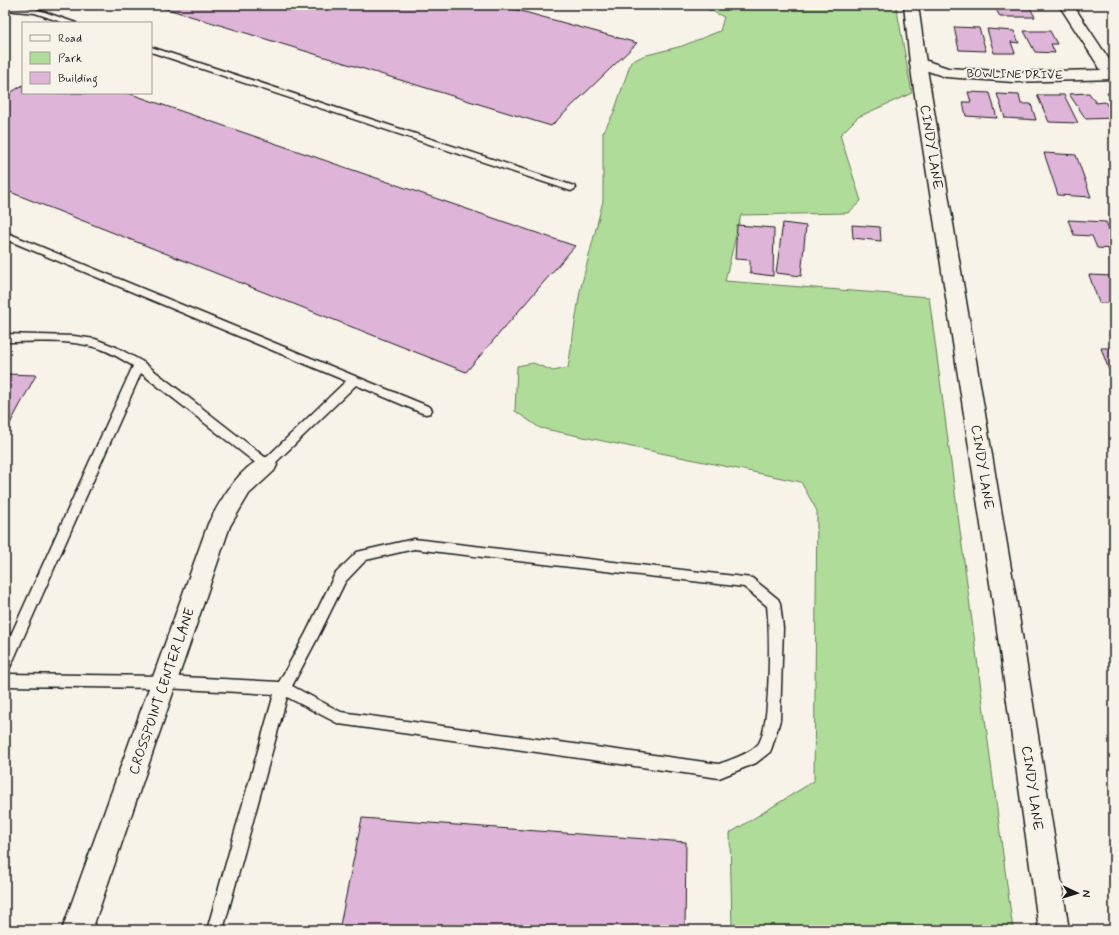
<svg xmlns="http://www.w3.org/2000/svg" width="1119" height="935" font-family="Mynerve,sans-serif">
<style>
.green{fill:#b0dc99;stroke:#667c5a}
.building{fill:#deb4d9;stroke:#1c1c1c}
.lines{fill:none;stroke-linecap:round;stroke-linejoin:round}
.service-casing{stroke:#1c1c1c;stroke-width:3}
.minor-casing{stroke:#1c1c1c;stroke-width:3}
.secondary-casing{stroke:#1c1c1c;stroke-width:3}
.service{fill:#f7f3e8;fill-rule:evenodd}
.minor{fill:#f7f3e8;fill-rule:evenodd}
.secondary{fill:#f7f3e8;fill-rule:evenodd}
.labels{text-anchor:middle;stroke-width:3.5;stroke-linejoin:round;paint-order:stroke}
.far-street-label{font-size:12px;fill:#1c1c1c;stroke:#f7f3e8}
.street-label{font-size:14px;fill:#1c1c1c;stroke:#f7f3e8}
</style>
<rect width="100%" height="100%" fill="#f7f3e8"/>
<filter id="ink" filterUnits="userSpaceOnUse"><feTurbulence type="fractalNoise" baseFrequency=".025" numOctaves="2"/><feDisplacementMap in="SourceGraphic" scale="8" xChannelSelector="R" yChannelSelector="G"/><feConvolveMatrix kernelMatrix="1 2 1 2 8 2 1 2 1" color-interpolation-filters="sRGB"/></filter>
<g filter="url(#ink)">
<path class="green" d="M699,5h197l16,88 -54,24 -18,18 21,66 -13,12 -107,2 -16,66 204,16 84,633h-281l-2,-97 84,-52 3,-270 -16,-29 -261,-54 -25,-17 2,-45 16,-3 20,8 15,-3 12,-77 23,-90v-68l11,-21 17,-50 12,-6 39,-10 38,-15 4,-14z"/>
<path class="building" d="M154,5h345l138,38 -86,83z
M994,5l35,1 6,11h-35z
M954,27l25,1 7,23 -27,-1z
M987,29l27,2 5,12 -8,-1 4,11h-21z
M1024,31h26l7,13h-6l4,9 -20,-1z
M23,85v8h105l447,153 -109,126 -461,-182v-94z
M968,92l22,1 7,25 -31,-2 -3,-14h8z
M1089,93l7,10 9,-1 9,14v2l-28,1 -17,-25z
M1107,93h7v11z
M997,94l22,1 2,9h10l5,16 -31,-2z
M1037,95h27l14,28 -29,-1z
M1044,153l32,2 15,42 -33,-2z
M1068,220l38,2 8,20v7l-17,-1 -5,-12 -18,-1z
M783,223l23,3 -5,50 -25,-3z
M737,225l37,3 -1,48 -23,-3v-13l-15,-1z
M852,225l28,2 1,14 -28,-3z
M1089,275l25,1v27h-15z
M1101,348h13v36z
M5,374l31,1 -31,58z
M362,818l324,24 -1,88h-346z"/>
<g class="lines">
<defs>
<path id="service" d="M5,6l31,3 40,14h-12l-29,-10 -30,-3z
M151,47l423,139 2,2 -5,3 -3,-1 -417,-138z
M5,232l425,175 2,3 -2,3 -4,1 -4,-1 -66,-28 -86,83 -4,2 -4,-2 -121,-95 -129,290 -2,4 -5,2v-21l128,-282c-12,-7 -25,-16 -39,-19 -28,-8 -60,-5 -89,-5v-8l69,2 21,3 21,8 27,15 123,96 80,-77 -341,-142z
M414,539l338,39 26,21 2,4 3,25 -3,92 -8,27 -2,5 -14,11 -37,15 -380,-54 -52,-27 -64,233h-16l67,-236 -110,-6 -159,-2v-12l159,2 115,6 27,-49 29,-59 22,-22zM414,549l330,38 23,19c3,24 4,117 -8,137 -7,10 -29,17 -40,21l-378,-52 -49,-26 24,-45 29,-59 21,-22z"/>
<path id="minor" d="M1059,5h14l41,62v12l-101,3 -67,-5 -33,-11 -3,-3 3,-3 5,-2 30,10 65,4 88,-2z
M266,457l8,2 3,6 -3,6 -25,23 -19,32 -138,404h-30l146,-406c12,-23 32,-59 58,-67z"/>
<path id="secondary" d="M904,5h14l8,58 93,553 50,314h-30l-44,-314 -85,-553z"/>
</defs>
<use href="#service" class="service-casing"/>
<use href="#minor" class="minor-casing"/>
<use href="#secondary" class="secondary-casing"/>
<use href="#service" class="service"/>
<use href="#minor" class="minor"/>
<use href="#secondary" class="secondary"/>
</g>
</g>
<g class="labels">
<g class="far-street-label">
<text transform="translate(1015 74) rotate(1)" y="4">BOWLINE DRIVE</text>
</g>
<g class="street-label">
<text transform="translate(932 147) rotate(81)" y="5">CINDY LANE</text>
<text transform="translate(983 467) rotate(81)" y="5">CINDY LANE</text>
<text transform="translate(161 691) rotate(-71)" y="5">CROSSPOINT CENTER LANE</text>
<text transform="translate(1033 788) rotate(82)" y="5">CINDY LANE</text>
</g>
</g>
<rect width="1119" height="935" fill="none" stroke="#f7f3e8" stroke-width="20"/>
<rect x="10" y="10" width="1099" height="915" fill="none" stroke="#1c1c1c" stroke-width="1.5" filter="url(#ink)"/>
<rect x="22" y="22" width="130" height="72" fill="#f7f3e8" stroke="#9f9d96"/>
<rect x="30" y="35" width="20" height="6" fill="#f7f3e8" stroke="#9f9d96"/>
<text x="58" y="42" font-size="12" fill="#1c1c1c">Road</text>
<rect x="30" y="52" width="20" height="12" fill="#b0dc99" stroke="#9f9d96"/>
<text x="58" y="62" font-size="12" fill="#1c1c1c">Park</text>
<rect x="30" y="72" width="20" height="12" fill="#deb4d9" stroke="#9f9d96"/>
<text x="58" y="82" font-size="12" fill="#1c1c1c">Building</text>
<g transform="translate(1077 893) rotate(94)" stroke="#f7f3e8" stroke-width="3" paint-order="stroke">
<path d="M0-3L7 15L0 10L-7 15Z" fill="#1c1c1c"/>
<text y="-6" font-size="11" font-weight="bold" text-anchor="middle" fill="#1c1c1c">N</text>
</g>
</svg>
